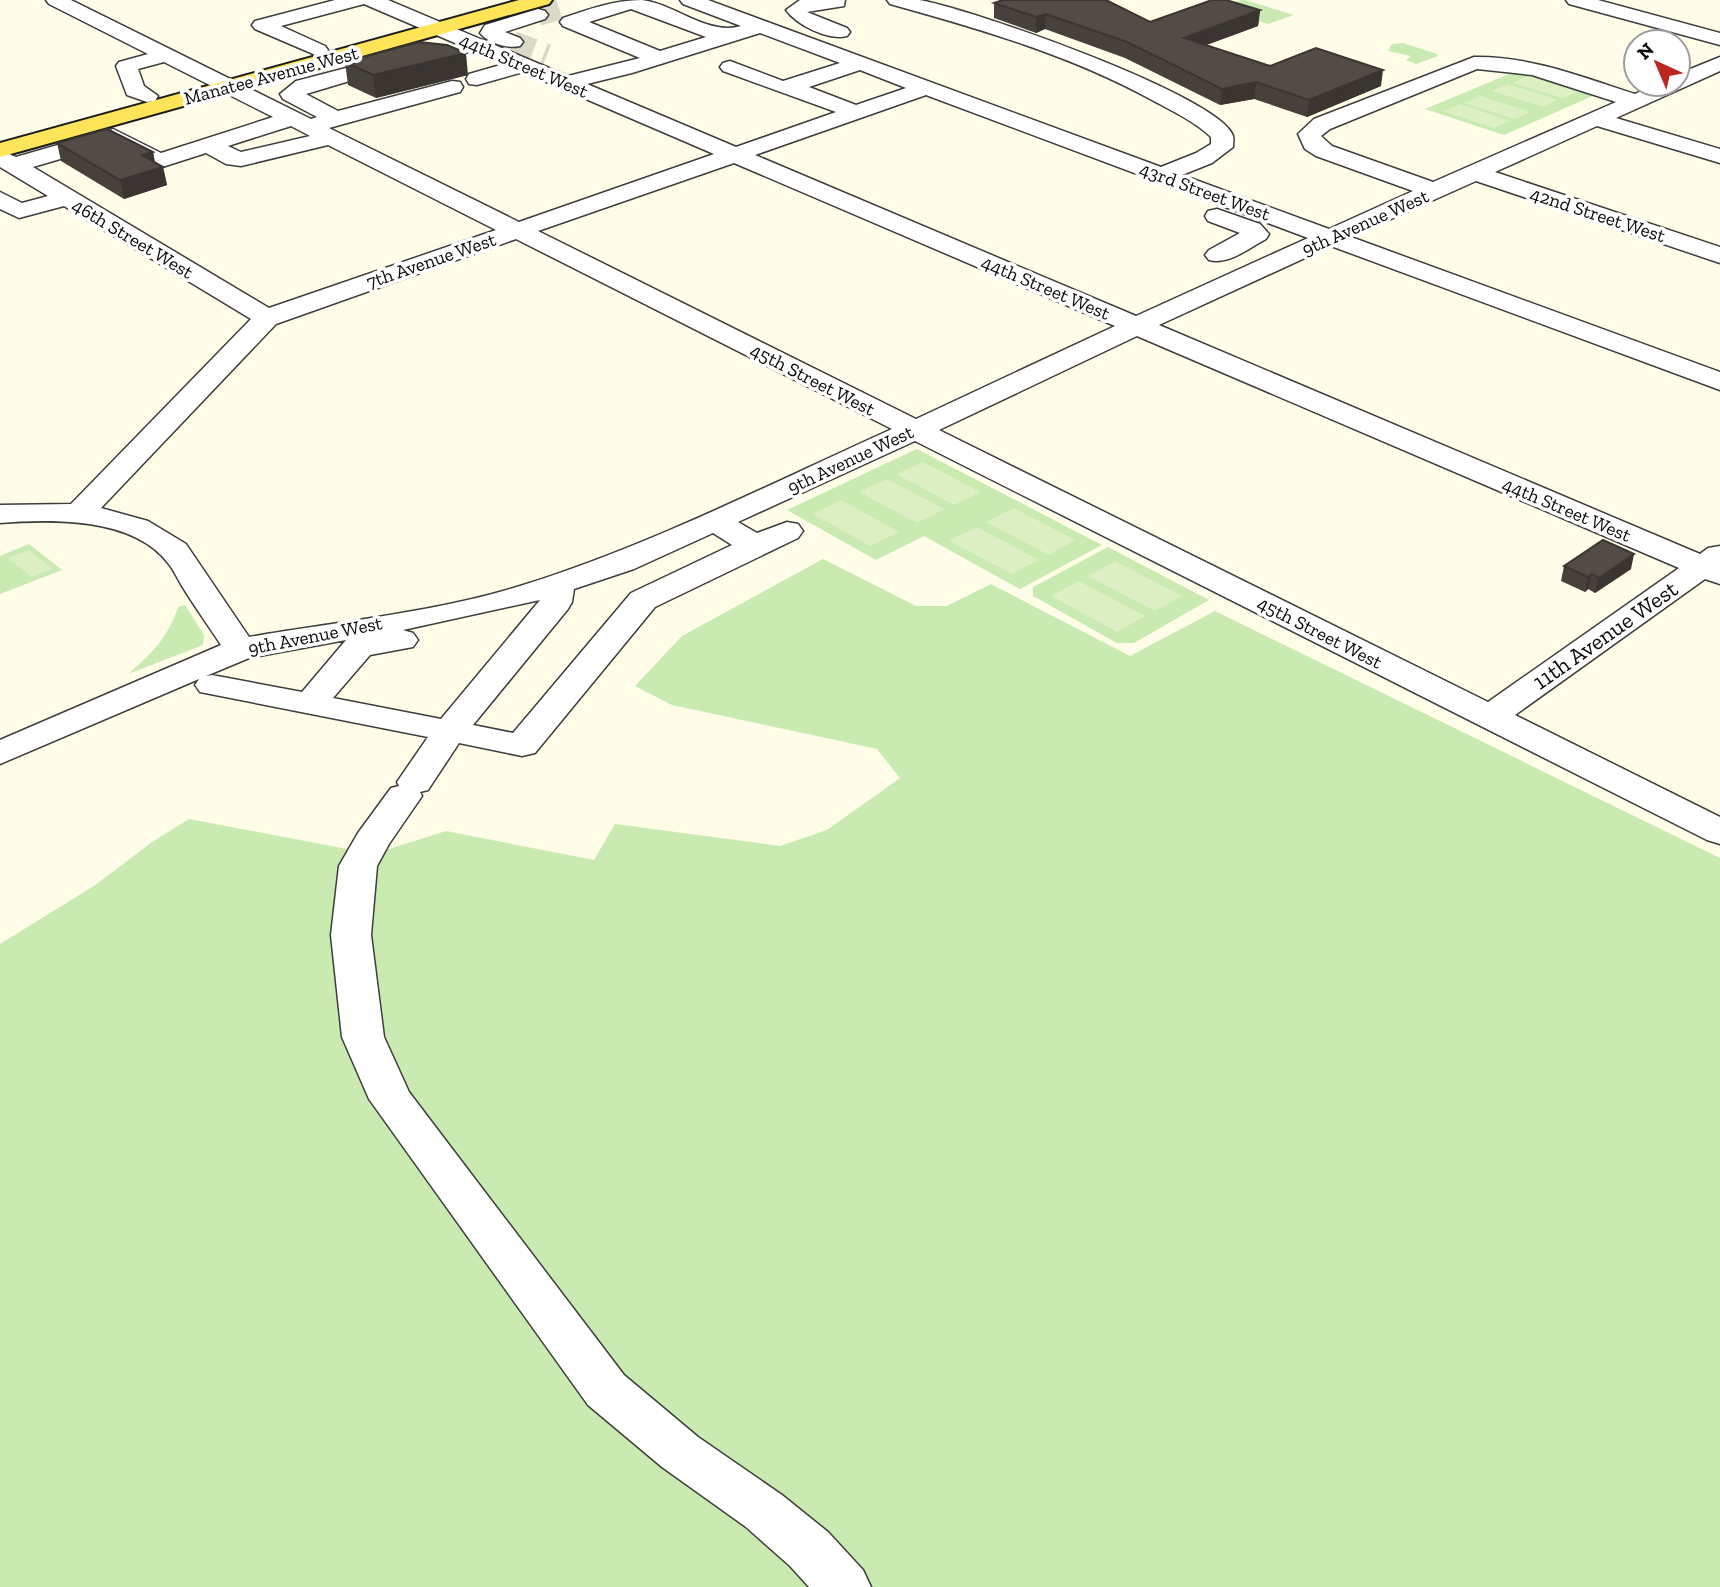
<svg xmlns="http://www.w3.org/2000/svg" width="1720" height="1587" font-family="'Zilla Slab',serif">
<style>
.green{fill:#c9eab1}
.pitch{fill:#dcf0c3}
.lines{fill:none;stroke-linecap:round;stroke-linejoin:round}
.minor-tunnel{stroke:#dad8c6;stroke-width:22;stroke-dasharray:22 11;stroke-linecap:butt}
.minor-casing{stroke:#3d3d3d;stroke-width:3}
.major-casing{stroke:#1b1b1b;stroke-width:4}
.minor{fill:#fff;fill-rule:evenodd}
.major{fill:#fde459;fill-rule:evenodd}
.wall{fill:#47413c}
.shaded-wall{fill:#3a3531}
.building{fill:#534c46;stroke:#3a3531;stroke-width:2}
.labels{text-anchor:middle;stroke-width:7;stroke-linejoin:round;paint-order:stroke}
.far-street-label{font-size:19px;fill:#0a0a0a;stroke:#fff}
.street-label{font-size:23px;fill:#0a0a0a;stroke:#fff}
</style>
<rect width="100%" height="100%" fill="#fffce7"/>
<path class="green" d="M1241,0h4l49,15 -26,9 -51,-16z
M1403,43l34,11 1,2 -22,8 -10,-4 5,-4 -23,-5 4,-7z
M1519,70l78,24 -93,41 -79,-26z
M917,449l185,96 -82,44 -96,-53 -48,24 -89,-50z
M29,544l33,26 -62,24v-38z
M1108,547l101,53 -75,43h-17l-84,-47v-9z
M823,559l93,47h31l44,-22 139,72 85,-45 505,247v729h-1720v-643l94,-58 58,-44 37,-23 184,35 73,-23 148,29 21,-36 165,22 47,-16 73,-52 -23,-29 -205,-44 -37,-19 47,-50z
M185,605l19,30 -1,10 -75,29c23,-19 41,-38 50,-67z"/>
<path class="pitch" d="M1528,76l50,16 -15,6 -51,-15z
M1508,84l50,16 -15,7 -51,-16z
M1481,96l50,16 -16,7 -51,-16z
M1460,104l50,17 -16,7 -51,-17z
M923,462l58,30 -27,13 -58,-31z
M887,479l58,30 -28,14 -58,-31z
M841,500l58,32 -29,14 -57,-32z
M1014,508l61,32 -26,15 -63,-33z
M977,527l62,33 -27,14 -63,-33z
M29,550l23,19 -20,8 -24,-19z
M1115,561l67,35 -27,15 -67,-35z
M1079,581l66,35 -28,16 -66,-36z"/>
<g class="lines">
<path class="minor-tunnel" d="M538,15l31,-9
M513,42l34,13"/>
<defs>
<path id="minor" d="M46,0h25l240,119 6,-2 -34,-18 -3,-5 16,-13 100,-26 7,2 3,4 -3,4 -97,29 32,17 114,-30 8,1 3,5 -3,5 -131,36 190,94 195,-68 -191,-82 -46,13 -8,-1 -3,-5 3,-5 35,-10 -140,-60 -83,22 44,20 3,4 -3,4 -7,2 -63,-27 -3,-4 3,-4 80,-21h53l180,76 72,-18 -77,-32 -3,-4 3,-4c26,-9 52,-18 79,-18 33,4 66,36 99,26l-58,-22 -3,-4h28l453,167 35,-14 15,-9v-7c-17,-16 -39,-26 -59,-37 -82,-45 -172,-71 -262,-96l-3,-4c11,0 22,0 32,0 47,7 302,96 314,136 1,4 0,7 0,11l-21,16 -30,12 147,54 84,-38 -97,-35 -11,-7 -7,-15 16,-15 160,-62c56,-1 108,20 161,37l21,-10h22v-10l42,-17v14l-104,47 104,31v14l-123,-37 -102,46 225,75v16l-244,-82 -125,56 369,135v18l-389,-144 -172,79 541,229 8,-6 12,-2v38l-15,-5 -190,136 205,102v27l-13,-4 -792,-399 -177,81 19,11 30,-11 11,2 5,7 -5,7 -143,69 -120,146 -13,3 -63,-13 -31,47 -8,2 2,4 -33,48 -12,22 -6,69 13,102 25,55 215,283 74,62 84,58 46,37 35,38 8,17h-62l-19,-21 -44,-39 -84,-60 -74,-62 -219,-306 -27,-62 -11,-102 8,-69 19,-33 33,-45 8,-2 -2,-4 31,-45 -228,-45 -5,-7 4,-6 -199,85v-24l221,-95c-13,-20 -27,-39 -39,-59 -5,-8 -8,-16 -14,-23 -35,-46 -117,-44 -168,-40v-18l71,-1 180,-185 -187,-113 -45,12 -19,-9v-17l22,11 26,-7 -48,-29v-17l16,7 97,-28 48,24 112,-36 -109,-55 -26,7 6,17 14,10 -3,5 -8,1 -20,-7 -11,-29 3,-4 29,-8 -99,-50zM631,9l75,28 -46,14 -71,-29zM760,33l80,30 -57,18 -53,-20 -7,2 -3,4 3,4 113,41 -100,35 -149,-63 45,-11zM1477,69l55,6 84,27 -183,80 -101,-36 -11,-10 9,-7zM860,70l46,18 -50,17 -47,-18zM926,95l382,143 -172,78 -381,-161zM291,126l19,10 -69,16 -13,-6zM111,144l48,24 47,-15 20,11 15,2 87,-21 168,85 -227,78 -236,-141zM734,163l381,163 -199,93 -378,-188zM516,239l376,190c-122,55 -243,117 -372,157 -83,26 -184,36 -271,51l-63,-93 -38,-23 -47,-13 175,-184zM1137,336l542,232 -191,134 -549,-272zM713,533l19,12 -101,48 -118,140 -40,-8 95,-116 4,-7 2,-13 60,-20zM540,600l-99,119 -108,-21 37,-43 43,-8 5,-7 -5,-7 -10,-3zM346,640l-44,52 -90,-17 -6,1 43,-18z
M800,0h45l-1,6 -37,6 40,16 3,4 -3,4c-19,5 -50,-11 -61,-26z
M1566,0h32l122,33v12l-151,-41z
M538,9l7,2 3,4 -3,4 -40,13 15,6 3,4 -3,4c-12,3 -32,-3 -40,-13l5,-8z
M1217,209l43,15 9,10 -3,5c-17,9 -37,26 -57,21l-4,-5 4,-5 31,-17 -32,-12 -3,-5 3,-5z"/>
<path id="major" d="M519,0h33l-3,4 -549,153v-14z"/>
</defs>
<use href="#minor" class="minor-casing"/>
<use href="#major" class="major-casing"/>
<use href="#minor" class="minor"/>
<use href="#major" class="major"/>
</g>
<path class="wall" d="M994,3l156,19 110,-12 -2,16 -52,19 64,21 111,20 -74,31 -53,-18 -34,6 -95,-47 -80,-29 -9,4 -42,-15z
M345,62l123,13 -92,23 -28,-13z
M57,143l96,9 2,11 8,4 4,18 -43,14 -63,-38z
M1564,566l67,3 -36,24 -7,-4 -3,3 -24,-11z"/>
<path class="shaded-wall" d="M1260,10l-2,16 -76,28 2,-16z
M1046,14l-1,15 -9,4v-16z
M466,53l2,22 -92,23 -3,-23z
M1383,70l-2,16 -74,31 2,-17z
M1256,82l-2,17 -34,6 2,-16z
M153,152l3,17 7,-2 4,18 -43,14 -4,-19 22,-25z
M1634,554l-3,15 -36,24 4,-15z
M1592,574l-4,15 -3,3 3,-15z"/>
<path class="building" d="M1003,0h103l44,22 62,-22h14l34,10 -76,28 86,28 46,-18 67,22 -74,30 -53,-18 -34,7 -95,-47 -81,-28 -10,3 -42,-14z
M419,42l28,3 19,8 -93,22 -28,-13z
M107,129l46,23 -11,3 21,12 -43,13 -63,-37z
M1603,540l31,14 -35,24 -7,-4 -4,3 -24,-11z"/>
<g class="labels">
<g class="far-street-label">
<text transform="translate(524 65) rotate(23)" y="7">44th Street West</text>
<text transform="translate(271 75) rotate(-15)" y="7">Manatee Avenue West</text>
<text transform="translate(1205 191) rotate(20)" y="7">43rd Street West</text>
<text transform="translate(1598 214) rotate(18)" y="7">42nd Street West</text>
<text transform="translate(1365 222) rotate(-24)" y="7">9th Avenue West</text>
<text transform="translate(133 238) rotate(31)" y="7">46th Street West</text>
<text transform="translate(431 260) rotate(-19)" y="7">7th Avenue West</text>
<text transform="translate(1046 287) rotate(23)" y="7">44th Street West</text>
<text transform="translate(813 379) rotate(27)" y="7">45th Street West</text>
<text transform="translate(850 459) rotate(-25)" y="7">9th Avenue West</text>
<text transform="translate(1567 509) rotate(23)" y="7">44th Street West</text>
<text transform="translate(1320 632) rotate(27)" y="7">45th Street West</text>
<text transform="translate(315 635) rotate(-11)" y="7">9th Avenue West</text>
</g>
<g class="street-label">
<text transform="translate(1605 635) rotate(-35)" y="8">11th Avenue West</text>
</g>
</g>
<g transform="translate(1657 63) rotate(316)"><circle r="33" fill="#ffffff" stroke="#9d9d9d" stroke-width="2"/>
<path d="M0-5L12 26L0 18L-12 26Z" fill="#bd261f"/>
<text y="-10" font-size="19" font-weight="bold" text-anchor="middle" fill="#0a0a0a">N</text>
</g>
</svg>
